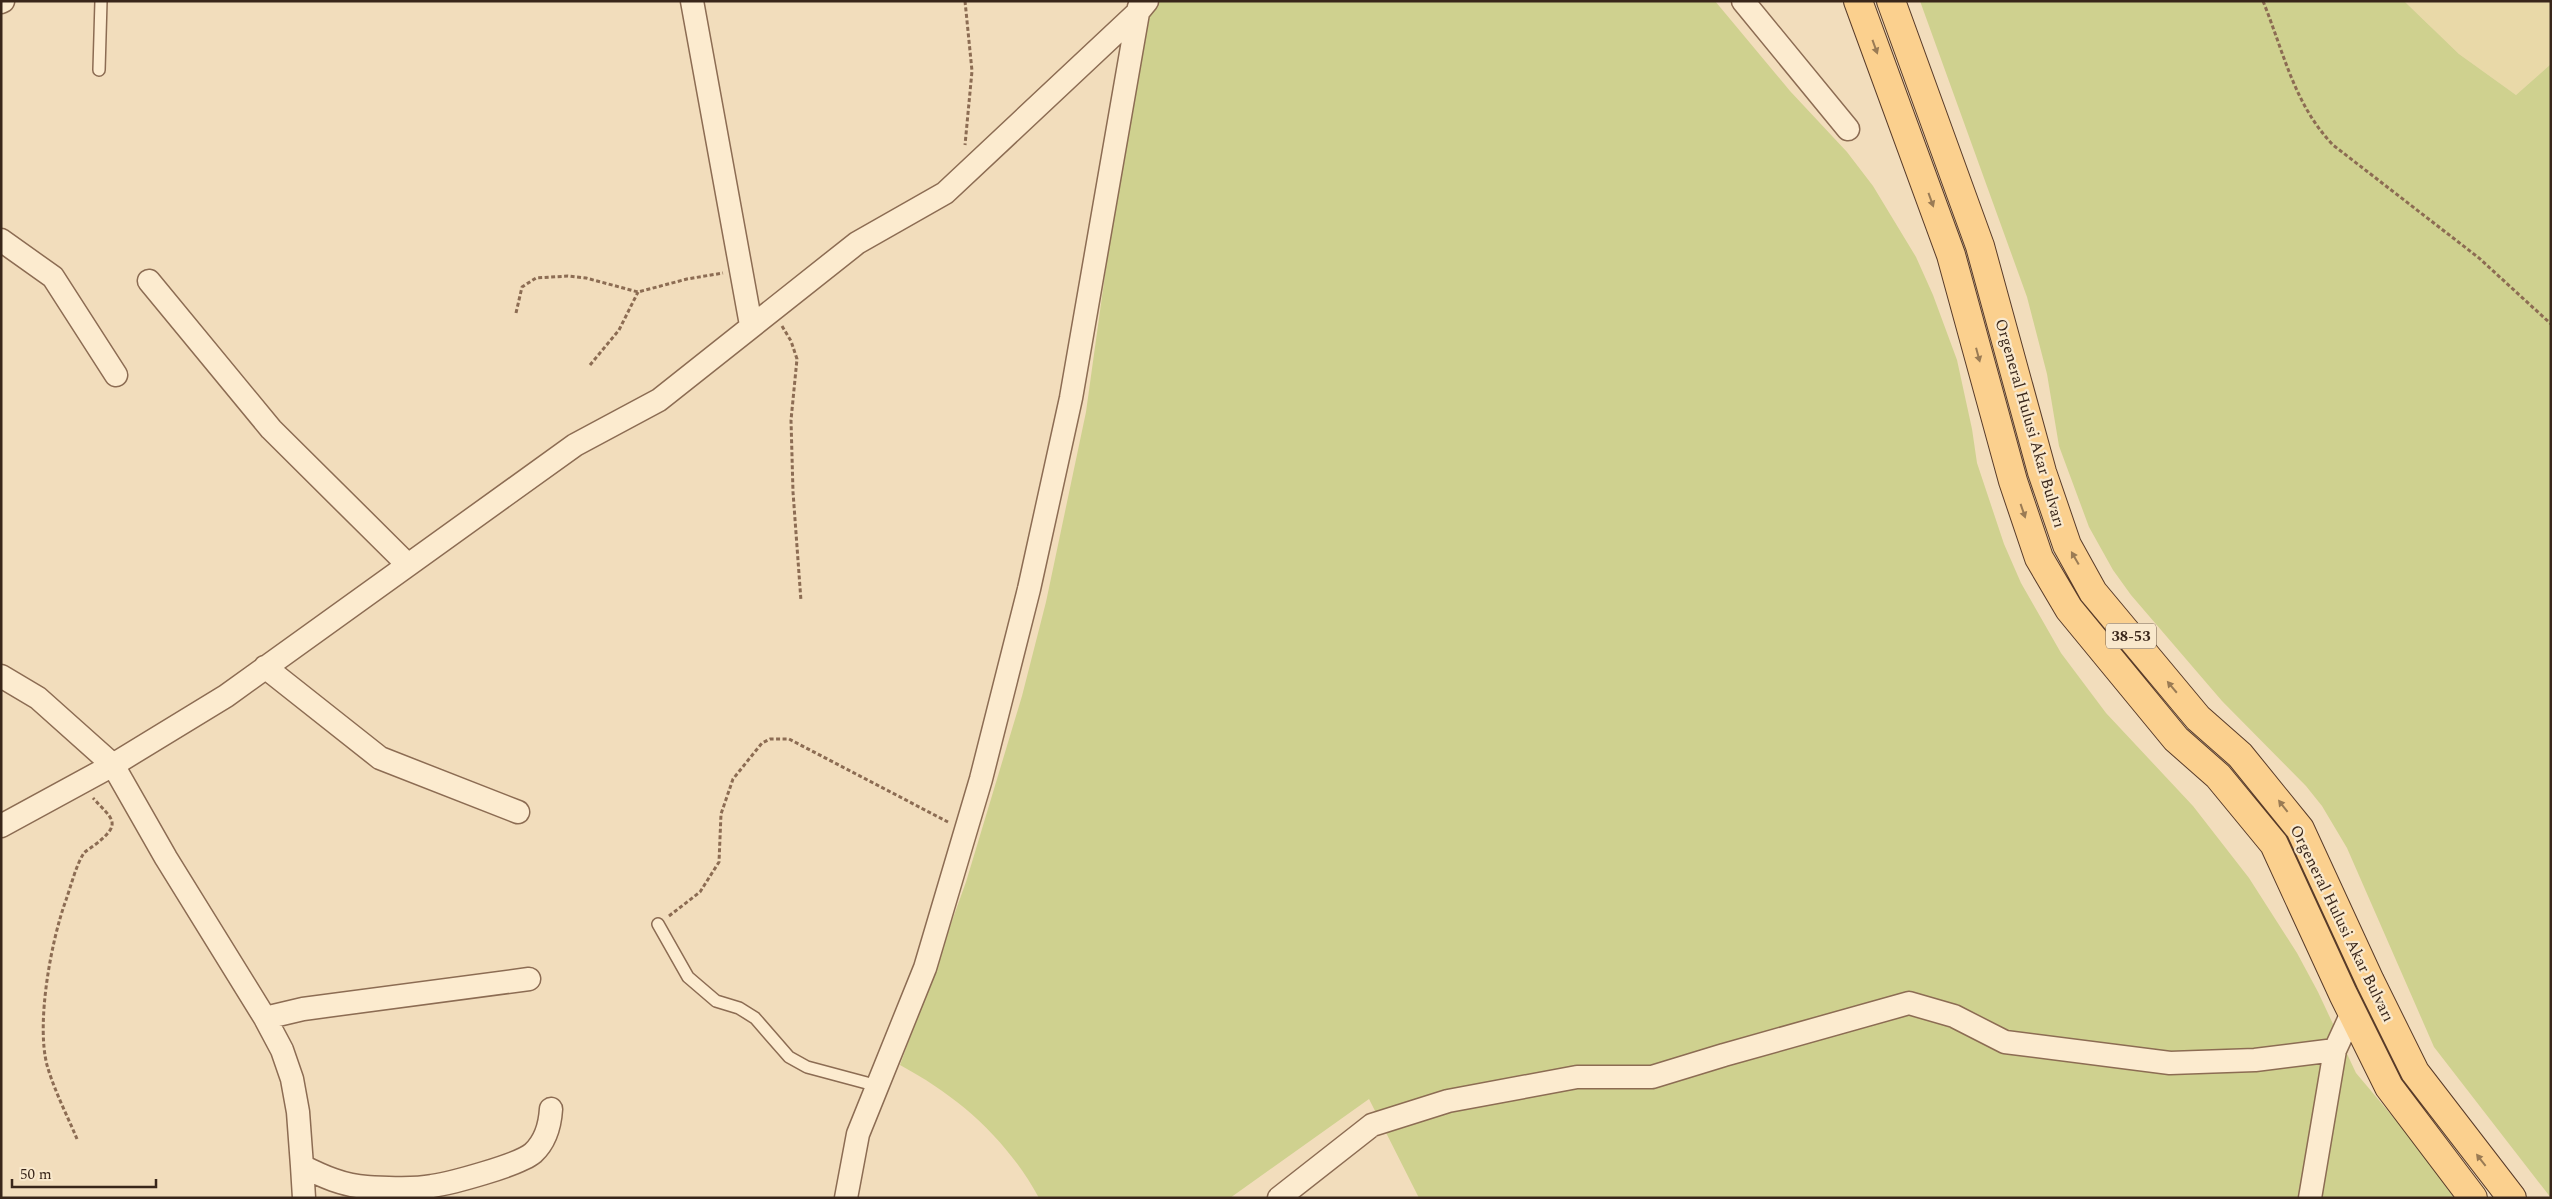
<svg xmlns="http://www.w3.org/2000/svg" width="2552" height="1199" font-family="Spectral,serif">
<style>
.farmland{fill:#e9d9a8}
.green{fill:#cfd18f}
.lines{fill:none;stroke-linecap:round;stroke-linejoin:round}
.lane-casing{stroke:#8c6c53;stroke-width:14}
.street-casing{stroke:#8c6c53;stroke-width:25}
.primary-casing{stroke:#583b29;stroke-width:30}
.path{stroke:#8c6c53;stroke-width:3;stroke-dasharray:4 2.5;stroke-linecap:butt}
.lane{stroke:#fcebcf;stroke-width:11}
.street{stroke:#fcebcf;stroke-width:22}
.primary{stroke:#fbd08e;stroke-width:28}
.oneway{fill:#9a7b54}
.labels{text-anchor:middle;stroke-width:4.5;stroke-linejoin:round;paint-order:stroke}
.shield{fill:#f9e8cc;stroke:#73604f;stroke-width:1}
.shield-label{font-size:15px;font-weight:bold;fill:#39261a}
.street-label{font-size:16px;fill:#39261a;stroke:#f9e8cc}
</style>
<rect width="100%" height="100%" fill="#f2ddbc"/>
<path class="farmland" d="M2404,1h147v63l-35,31 -57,-41z"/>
<path class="green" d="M1143,1h572l75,90 57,61 26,34 43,71 17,38 24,65 15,69 5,34 27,81 17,39 40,70 45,60 87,93 56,72 48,75 21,39 38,81 64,76 34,49h-1035l-50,-99 -139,99h-191c-33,-60 -80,-101 -139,-133l66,-183 56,-186 24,-94 40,-190z
M1920,1h484l55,53 57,41 35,-31v1134l-117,-151 -87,-199 -25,-42 -16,-20 -84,-85 -91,-106 -18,-25 -24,-43 -30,-81 -12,-72 -20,-77z"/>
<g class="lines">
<defs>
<path id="lane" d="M99,70l2,-69
M658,924l30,53 28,24 23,7 16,10 34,39 18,10 71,19"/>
<path id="street" d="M692,1l59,324
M1743,1l105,128
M1,2l2,-1
M1,240l52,37 63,98
M149,281l122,148 136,135
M265,667l115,91 138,54
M1,676l37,22 75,67 53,93 99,160 17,32 10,29 6,33 4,54c20,10 42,20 65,21 20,1 45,3 65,-1 20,-3 87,-21 101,-33 13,-12 17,-28 18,-44
M1,826l112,-61 113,-69 349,-251 84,-45 198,-157 88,-50 193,-181 9,-11
M265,1018l38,-9 226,-30
M302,1166l2,32
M846,1198l12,-64 67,-166 56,-189 48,-190 42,-191 68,-391
M1279,1198l93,-73 76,-24 129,-24h75l72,-22 185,-52 45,13 51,26 165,21 85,-3 80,-10
M2310,1198l25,-148 17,-37"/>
<path id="primary" d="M1858,1l93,254 62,226 26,77 30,51 107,130 42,37 56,68 69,150 46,93 84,111
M1891,1l89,245 62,226 25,73 26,47 105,126 42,37 60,74 70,152 45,91 97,126"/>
</defs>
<use href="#lane" class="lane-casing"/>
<use href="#street" class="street-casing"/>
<use href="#primary" class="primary-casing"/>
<path class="path" d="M965,1l7,70 -7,74
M2263,1c21,52 31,103 70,144l146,113 72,66
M516,313l6,-26 14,-9 32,-2 18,2 52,14 49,-13 36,-6
M782,326l9,15 6,18 -6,61 2,72 8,109
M590,365l29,-35 19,-38
M669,916l31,-24 19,-30 2,-48 12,-35 29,-36 8,-4h19l159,83
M77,1139c-10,-24 -23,-49 -30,-74 -11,-42 4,-124 19,-165 5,-14 10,-35 18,-47 3,-3 8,-6 12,-9 27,-21 16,-25 -3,-46"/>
<use href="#lane" class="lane"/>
<use href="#street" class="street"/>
<use href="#primary" class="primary"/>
</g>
<defs><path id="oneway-solid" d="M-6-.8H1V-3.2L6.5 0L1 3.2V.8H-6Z" transform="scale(1.25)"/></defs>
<g class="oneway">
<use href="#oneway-solid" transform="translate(1875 47) rotate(70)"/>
<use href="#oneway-solid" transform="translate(1931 200) rotate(70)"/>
<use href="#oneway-solid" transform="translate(1978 355) rotate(75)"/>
<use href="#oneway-solid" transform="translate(2023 511) rotate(71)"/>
<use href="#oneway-solid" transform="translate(2075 558) rotate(-120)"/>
<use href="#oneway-solid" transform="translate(2172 687) rotate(-130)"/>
<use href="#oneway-solid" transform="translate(2283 806) rotate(-128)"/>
<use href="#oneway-solid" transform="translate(2481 1160) rotate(-128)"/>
</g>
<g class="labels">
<rect class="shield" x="2106" y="623.5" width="50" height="25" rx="4"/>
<g class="shield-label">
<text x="2131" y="641">38-53</text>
</g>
<g class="street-label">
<text transform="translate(2031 423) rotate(74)" y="6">Orgeneral Hulusi Akar Bulvarı</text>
<text transform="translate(2343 923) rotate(64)" y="6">Orgeneral Hulusi Akar Bulvarı</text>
</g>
</g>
<rect width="2552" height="1199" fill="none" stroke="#39261a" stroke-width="5"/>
<path d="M12 1179v8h144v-8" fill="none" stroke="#39261a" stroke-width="2.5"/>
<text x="20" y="1179" font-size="15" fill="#39261a" stroke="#f9e8cc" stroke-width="4" paint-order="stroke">50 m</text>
</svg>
